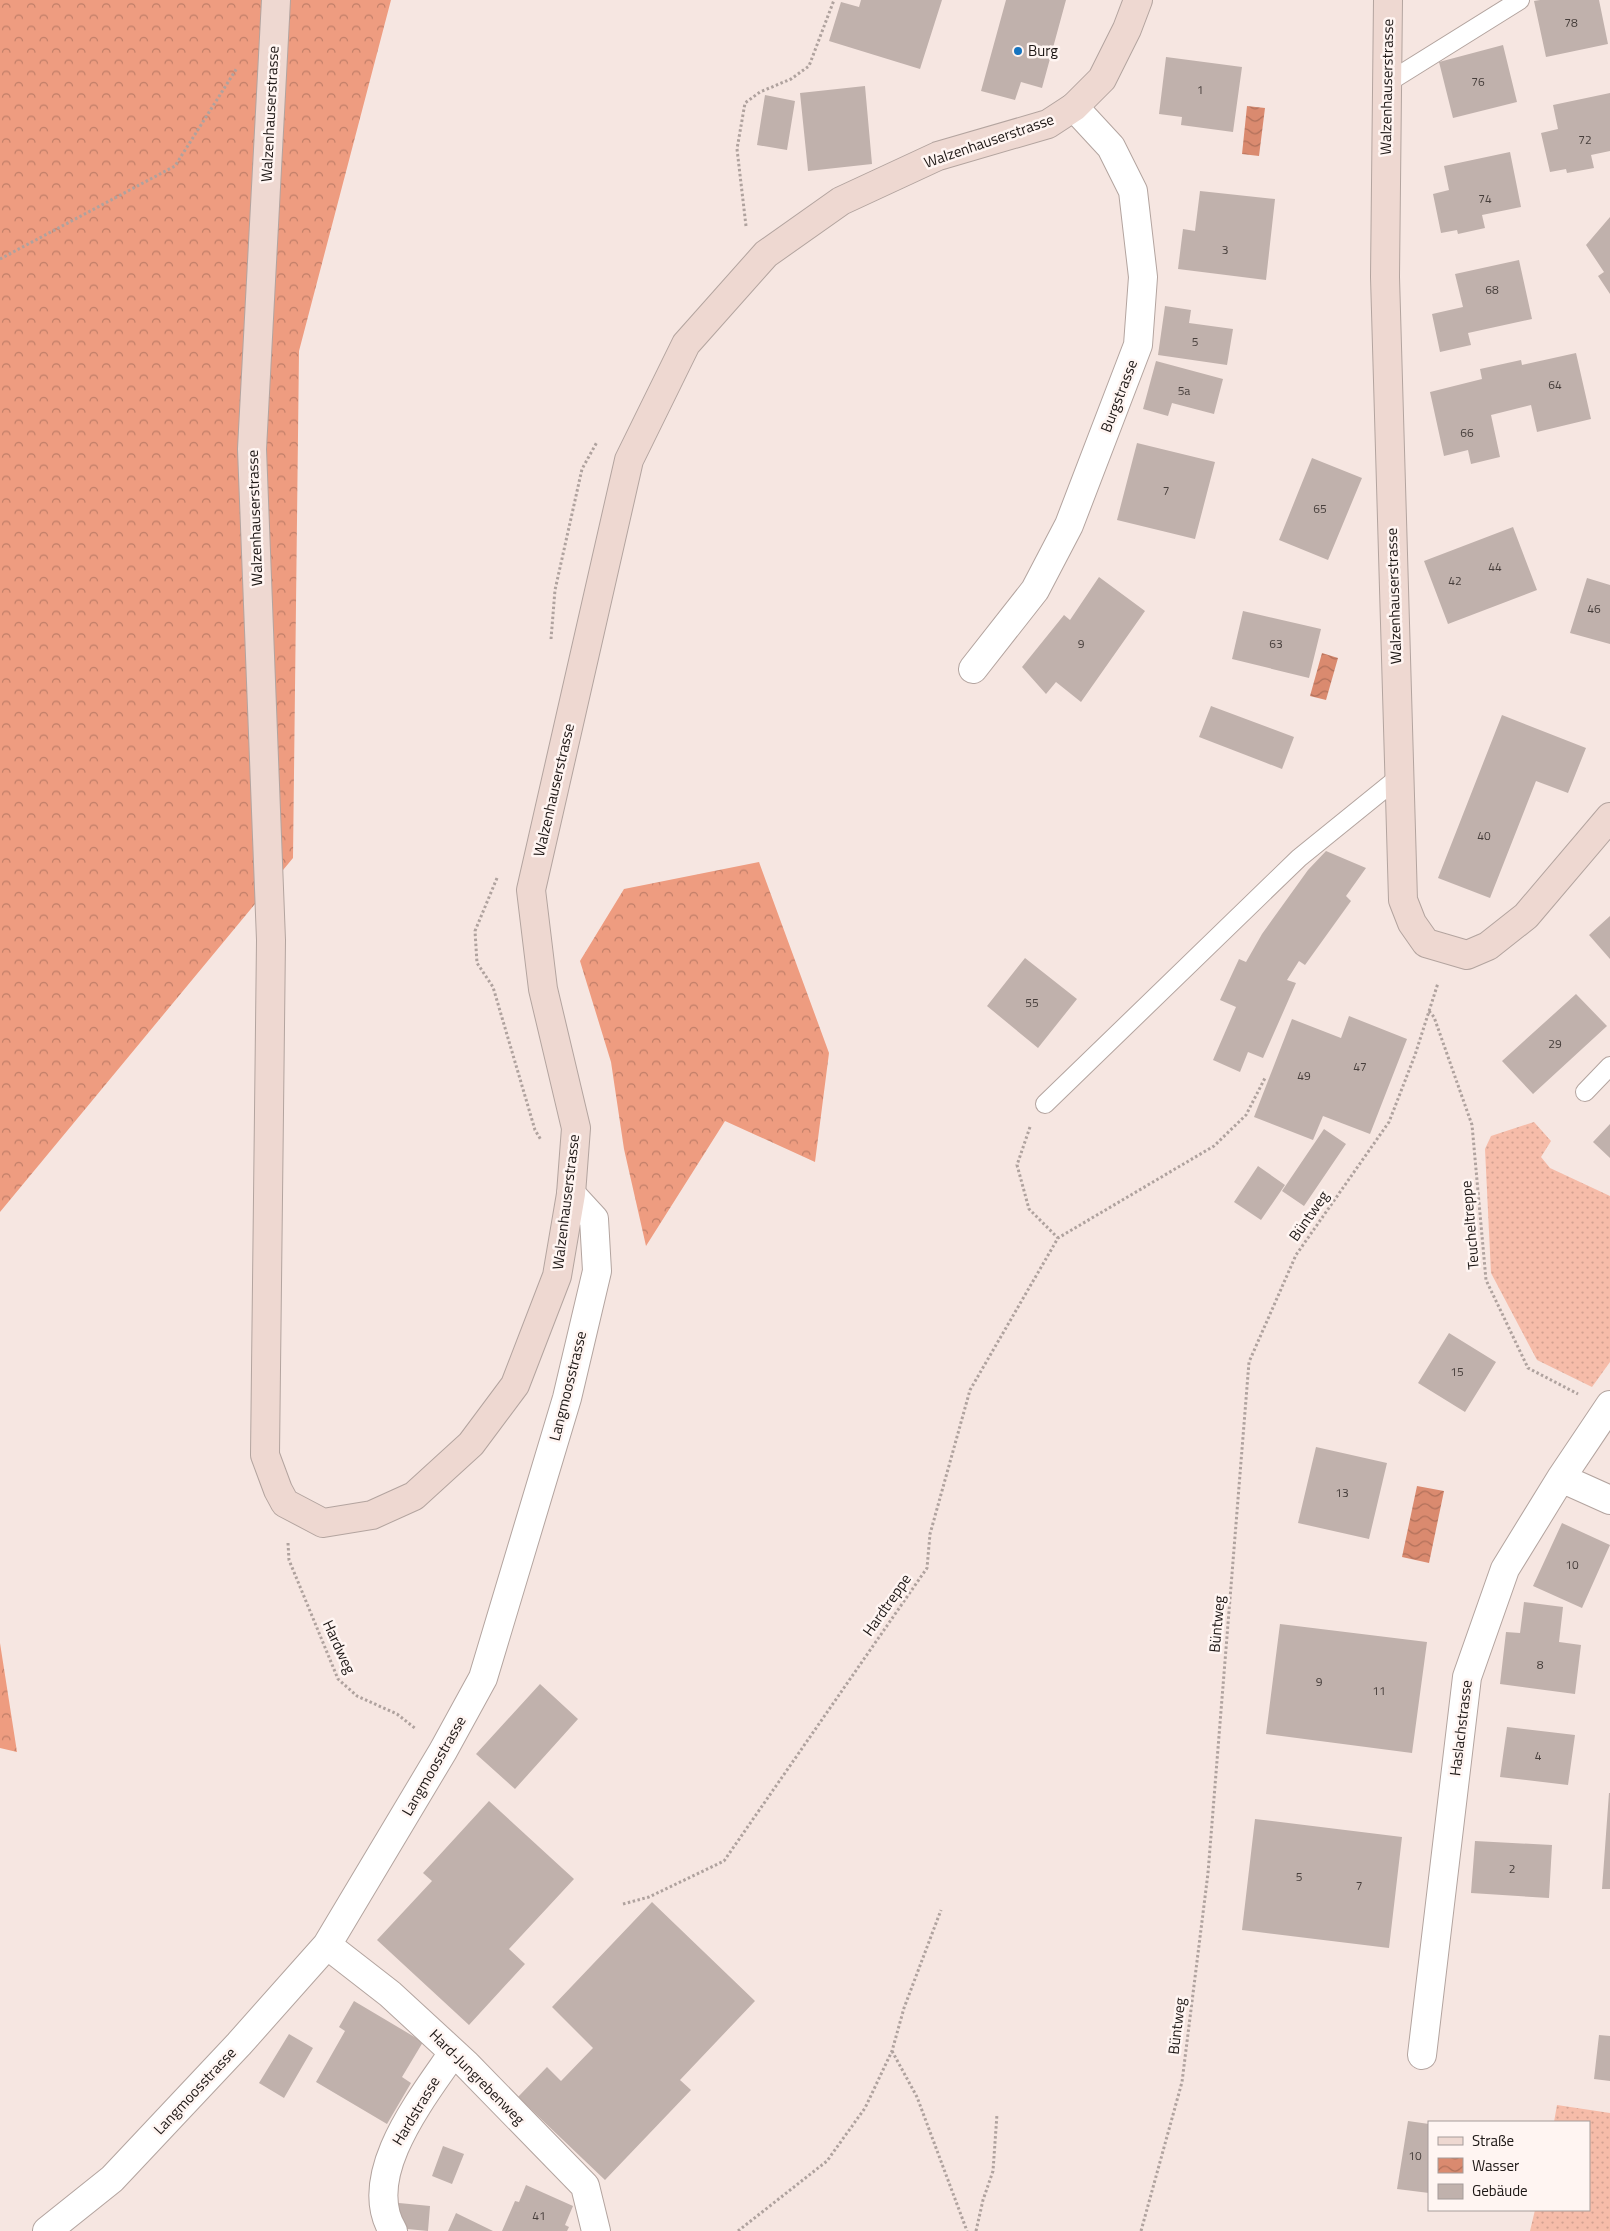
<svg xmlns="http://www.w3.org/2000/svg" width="1610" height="2231" font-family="'Titillium Web',sans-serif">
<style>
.grass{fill:url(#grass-dots)}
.forest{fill:url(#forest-crowns)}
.water{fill:url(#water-waves)}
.building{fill:#c0b1ac}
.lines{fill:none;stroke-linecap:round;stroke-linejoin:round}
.lane-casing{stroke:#b3a49f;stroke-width:20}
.street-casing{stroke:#b3a49f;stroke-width:30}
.secondary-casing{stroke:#b3a49f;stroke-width:30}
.path{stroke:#afa29e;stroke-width:3;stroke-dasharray:2.5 2.5;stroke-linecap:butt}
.lane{stroke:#fff;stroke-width:18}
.street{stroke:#fff;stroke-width:28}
.secondary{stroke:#eed8d1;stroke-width:28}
.poi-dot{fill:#1574c0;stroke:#fff5f2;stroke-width:2}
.labels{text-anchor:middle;stroke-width:5;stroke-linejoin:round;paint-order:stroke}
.number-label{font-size:12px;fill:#463e3b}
.poi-label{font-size:15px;fill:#1d1715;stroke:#fff5f2;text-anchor:start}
.street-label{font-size:15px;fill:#1d1715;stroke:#fff5f2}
</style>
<defs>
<pattern id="grass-dots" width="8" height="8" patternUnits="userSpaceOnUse" patternTransform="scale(1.25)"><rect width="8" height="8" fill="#f6bca9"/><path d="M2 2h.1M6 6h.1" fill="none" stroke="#d2a191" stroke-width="1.8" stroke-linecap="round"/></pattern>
<pattern id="forest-crowns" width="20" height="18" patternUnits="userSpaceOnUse" patternTransform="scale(1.25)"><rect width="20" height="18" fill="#ee9c80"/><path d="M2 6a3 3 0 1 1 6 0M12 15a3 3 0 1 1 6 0" fill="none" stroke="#c07e68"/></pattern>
<pattern id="water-waves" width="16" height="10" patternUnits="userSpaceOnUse" patternTransform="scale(1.25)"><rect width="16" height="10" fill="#da8a6f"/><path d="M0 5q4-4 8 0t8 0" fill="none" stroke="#b0705a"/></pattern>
</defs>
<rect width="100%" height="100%" fill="#f6e6e1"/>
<path class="grass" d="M1534,1122l17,19 -10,16 9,11 60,28v166l-18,25 -55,-27 -46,-87 -6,-124 6,-13z
M1557,2105l53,8v118h-80l5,-21h54v-88h-35z"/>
<path class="forest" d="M0,0h391l-92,351 -6,507 -293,354z
M759,862l70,191 -14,109 -90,-41 -79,125 -22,-97 -13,-87 -31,-101 44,-72z
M0,1643l17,109 -17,-4z"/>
<path class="water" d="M1247,106l18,2 -6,48 -17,-2z
M1322,653l16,5 -12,42 -16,-4z
M1417,1486l27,5 -15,72 -27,-6z"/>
<path class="building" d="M861,0h81l-22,69 -91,-28 12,-39 18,5z
M1006,0h60l-24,88 -21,-6 -6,18 -34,-9z
M1540,0h59l9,44 -62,13 -12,-56z
M1503,45l14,57 -64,16 -14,-56z
M1166,57l76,10 -9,65 -52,-7 1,-8 -23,-3z
M865,86l7,78 -64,7 -8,-78z
M1610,93v58l-19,4 3,13 -27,5 -1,-4 -16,3 -9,-39 17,-4 -5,-24z
M765,95l30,6 -8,49 -30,-5z
M1510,152l11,55 -39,8 3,13 -27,6 -1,-4 -16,3 -8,-39 16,-4 -5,-24z
M1200,191l75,8 -9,81 -88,-11 5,-40 12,2z
M1610,217v77l-12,-18 6,-4 -18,-27z
M1519,260l13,59 -64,14 3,12 -31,7 -8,-38 31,-7 -8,-33z
M1165,306l26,4 -2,13 44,6 -6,36 -69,-10z
M1576,353l15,66 -54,13 -6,-27 -40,10 9,42 -29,7 -3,-14 -24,6 -14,-64 52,-13 -2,-10 41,-9 1,5z
M1156,361l67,18 -9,35 -42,-11 -4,13 -25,-7z
M1137,443l78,19 -20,77 -78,-19z
M1312,458l50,20 -34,82 -49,-20z
M1513,527l24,63 -89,34 -24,-63z
M1099,577l46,34 -64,91 -25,-20 -10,12 -24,-27 42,-52 6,5z
M1587,578l23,7v59l-40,-11z
M1243,611l78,18 -12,49 -77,-19z
M1211,706l83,31 -12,32 -83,-32z
M1502,715l84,33 -18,45 -32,-12 -46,117 -52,-20z
M1326,851l40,17 -20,28 5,5 -46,64 -6,-4 -12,19 9,3 -33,75 -15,-6 -8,20 -27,-12 23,-53 -16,-7 19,-41 7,3 16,-28 46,-64z
M1610,916v43l-21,-24z
M1025,958l52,41 -39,49 -51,-42z
M1576,994l31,32 -74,68 -31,-33z
M1349,1016l58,23 -37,95 -47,-18 -10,24 -59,-23 38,-98 49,19z
M1610,1124v34l-17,-16z
M1324,1129l22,15 -42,62 -22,-15z
M1258,1166l27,19 -24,35 -27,-18z
M1449,1333l47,29 -31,50 -47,-29z
M1316,1447l71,16 -18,76 -71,-16z
M1562,1523l48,22 -28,63 -49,-22z
M1524,1602l39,5 -4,35 22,3 -6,49 -75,-10 6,-52 14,1z
M1280,1624l147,18 -15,111 -146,-19z
M540,1684l38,35 -63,70 -39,-35z
M1507,1727l68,8 -7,50 -68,-8z
M1609,1793h1v96h-8z
M489,1801l85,78 -65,70 16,15 -56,61 -92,-85 55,-59 -9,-8z
M1255,1819l147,18 -13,111 -147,-18z
M1475,1841l77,4 -3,53 -78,-5z
M652,1902l103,99 -75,79 11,10 -86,90 -87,-83 29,-30 14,14 32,-33 -41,-41z
M354,2001l69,41 -21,35 9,6 -24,41 -71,-42 29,-51 -6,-4z
M289,2034l24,14 -29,50 -25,-15z
M1599,2035l11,1v45l-16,-2z
M1408,2121l21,3v69l-32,-4z
M443,2146l21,8 -12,30 -20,-8z
M526,2185l47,21 -8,19 4,2 -2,4h-65l13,-30 4,1z
M399,2203l31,3 -2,25 -31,-3z
M456,2213l37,18h-45z"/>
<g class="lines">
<defs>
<path id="lane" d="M1387,83l133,-83
M1585,1092l25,-26
M1045,1104l254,-246 100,-81"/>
<path id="street" d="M973,669l62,-79 34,-65 69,-180 5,-68 -10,-86 -22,-44 -37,-40
M1561,1478l49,22
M327,1945l63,49 76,70 119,122 11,45
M1422,2055l45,-378 38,-108 56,-91 49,-73
M47,2231l65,-52 127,-135 88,-99 116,-194 40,-73 84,-280 30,-127 -3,-52 -23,-25
M393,2231c-34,-55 30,-134 60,-178"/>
<path id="secondary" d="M276,0l-24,449 19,491 -6,515 13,35 7,13 38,20 49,-8 42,-19 57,-52 44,-59 42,-109 14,-82 5,-66 -33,-139 -12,-99 98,-430 57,-116 80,-90 75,-53 97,-45 110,-32 26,-17 28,-28 25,-50 11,-29
M1388,0l-3,277 18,623 9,23 14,20 41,12 21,-9 38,-30 84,-99"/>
</defs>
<use href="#lane" class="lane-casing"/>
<use href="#street" class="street-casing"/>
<use href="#secondary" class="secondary-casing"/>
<path class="path" d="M746,226l-9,-77 8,-46 15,-11 31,-13 18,-13 25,-66
M0,259l175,-93 62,-98
M551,639l4,-49 27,-121 15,-27
M497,878l-22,53 2,32 16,24 42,143 6,10
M1429,1011l5,6 38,108 14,155 42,88 50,26
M1030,1127l-13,38 12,44 29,29
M288,1543l1,17 49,119 19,17 40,18 19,15
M623,1904l26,-7 75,-36 203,-293 3,-34 40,-144 88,-152 156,-92 32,-31 19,-37
M892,2051l25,46 50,134
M738,2231l89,-70 38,-53 27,-57 12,-43 37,-98
M976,2231l7,-31 10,-29 4,-57
M1141,2231l41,-149 26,-209 41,-511 47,-107 93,-133 26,-67 23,-72"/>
<use href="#lane" class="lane"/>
<use href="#street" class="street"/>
<use href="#secondary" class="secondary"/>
</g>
<circle class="poi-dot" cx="1018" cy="51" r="5"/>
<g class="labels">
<g class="number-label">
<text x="1571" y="27">78</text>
<text x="1478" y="86">76</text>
<text x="1200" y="94">1</text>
<text x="1585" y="144">72</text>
<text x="1485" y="203">74</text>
<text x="1225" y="254">3</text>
<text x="1492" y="294">68</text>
<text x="1195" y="346">5</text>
<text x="1555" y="389">64</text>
<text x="1184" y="395">5a</text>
<text x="1467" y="437">66</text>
<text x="1166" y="495">7</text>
<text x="1320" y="513">65</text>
<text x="1495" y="571">44</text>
<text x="1455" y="585">42</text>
<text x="1594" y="613">46</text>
<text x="1081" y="648">9</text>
<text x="1276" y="648">63</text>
<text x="1484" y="840">40</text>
<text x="1032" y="1007">55</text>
<text x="1555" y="1048">29</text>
<text x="1360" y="1071">47</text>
<text x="1304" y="1080">49</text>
<text x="1457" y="1376">15</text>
<text x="1342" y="1497">13</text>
<text x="1572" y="1569">10</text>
<text x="1540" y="1669">8</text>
<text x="1319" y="1686">9</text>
<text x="1379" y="1695">11</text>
<text x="1538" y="1760">4</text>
<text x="1512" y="1873">2</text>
<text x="1299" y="1881">5</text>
<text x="1359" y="1890">7</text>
<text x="1415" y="2160">10</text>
<text x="539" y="2220">41</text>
</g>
<g class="poi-label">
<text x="1028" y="56">Burg</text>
</g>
<g class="street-label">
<text transform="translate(1387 87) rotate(-89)" y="5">Walzenhauserstrasse</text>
<text transform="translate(270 114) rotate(-87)" y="5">Walzenhauserstrasse</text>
<text transform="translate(989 141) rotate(-19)" y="5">Walzenhauserstrasse</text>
<text transform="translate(1119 396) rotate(-69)" y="5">Burgstrasse</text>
<text transform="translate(255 518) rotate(-92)" y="5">Walzenhauserstrasse</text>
<text transform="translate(1394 596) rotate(-92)" y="5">Walzenhauserstrasse</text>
<text transform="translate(554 790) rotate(-77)" y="5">Walzenhauserstrasse</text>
<text transform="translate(566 1202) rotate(-83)" y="5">Walzenhauserstrasse</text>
<text transform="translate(1309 1216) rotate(-55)" y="5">Büntweg</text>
<text transform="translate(1470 1225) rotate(-95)" y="5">Teucheltreppe</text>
<text transform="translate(568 1386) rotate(-76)" y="5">Langmoosstrasse</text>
<text transform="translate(887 1605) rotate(-55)" y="5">Hardtreppe</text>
<text transform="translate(1217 1624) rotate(-85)" y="5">Büntweg</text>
<text transform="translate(339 1647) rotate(65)" y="5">Hardweg</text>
<text transform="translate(1461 1728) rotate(-83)" y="5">Haslachstrasse</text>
<text transform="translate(434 1766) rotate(-60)" y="5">Langmoosstrasse</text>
<text transform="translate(1177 2026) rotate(-83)" y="5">Büntweg</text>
<text transform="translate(477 2077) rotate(45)" y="5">Hard-Jungrebenweg</text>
<text transform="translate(195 2091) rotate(-47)" y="5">Langmoosstrasse</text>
<text transform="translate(416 2111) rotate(-59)" y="5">Hardstrasse</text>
</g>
</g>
<rect x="1428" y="2121" width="162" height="90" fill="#fff5f2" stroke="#a59c9a"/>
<rect x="1438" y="2137" width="25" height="8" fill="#eed8d1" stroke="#a59c9a"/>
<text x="1472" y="2146" font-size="15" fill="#1d1715">Straße</text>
<rect x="1438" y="2158" width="25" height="15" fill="url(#water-waves)" stroke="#a59c9a"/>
<text x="1472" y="2171" font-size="15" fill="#1d1715">Wasser</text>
<rect x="1438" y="2184" width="25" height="15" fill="#c0b1ac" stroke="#a59c9a"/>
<text x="1472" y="2196" font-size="15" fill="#1d1715">Gebäude</text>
</svg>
